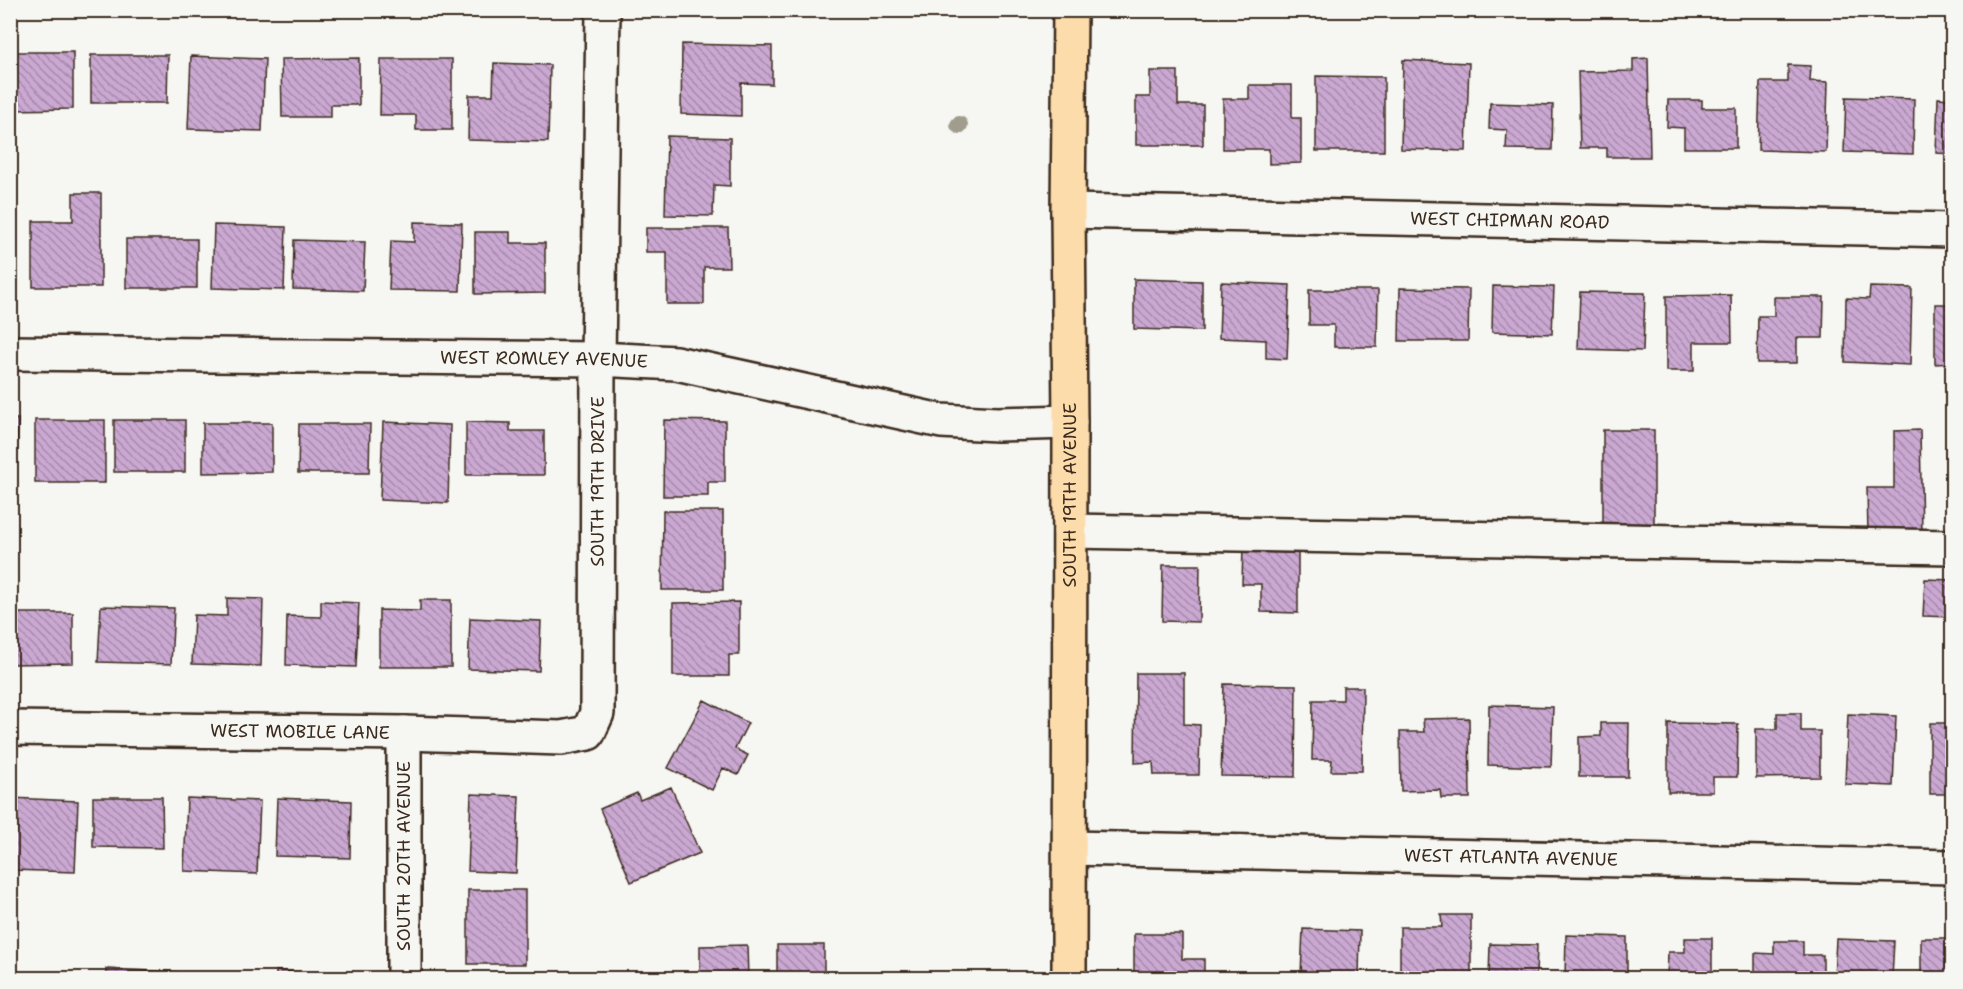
<svg xmlns="http://www.w3.org/2000/svg" width="1963" height="989" font-family="'Shantell Sans',sans-serif">
<style>
.building{fill:url(#building-back-hatch);stroke:#3b2a1e;stroke-width:1.5}
.lines{fill:none;stroke-linecap:round;stroke-linejoin:round}
.minor-casing{stroke:#3b2a1e;stroke-width:38}
.major-casing{stroke:#3b2a1e;stroke-width:38}
.minor{stroke:#f6f6f2;stroke-width:33}
.major{stroke:#fddcac;stroke-width:33}
.tree{fill:#a19d8d}
.labels{text-anchor:middle;stroke-width:6;stroke-linejoin:round;paint-order:stroke}
.street-label{font-size:18px;fill:#3b2a1e;stroke:#f6f6f2}
</style>
<defs>
<pattern id="building-back-hatch" width="6" height="6" patternUnits="userSpaceOnUse" patternTransform="scale(1.5)"><rect width="6" height="6" fill="#caa8d2"/><path d="M-1 5l2 2M0 0l6 6M5-1l2 2" fill="none" stroke="#a589aa"/></pattern>
</defs>
<rect width="100%" height="100%" fill="#f6f6f2"/>
<filter id="ink" filterUnits="userSpaceOnUse"><feTurbulence type="fractalNoise" baseFrequency=".0167" numOctaves="2"/><feDisplacementMap in="SourceGraphic" scale="12" xChannelSelector="R" yChannelSelector="G"/><feConvolveMatrix kernelMatrix="1 2 1 2 8 2 1 2 1" color-interpolation-filters="sRGB"/></filter>
<g filter="url(#ink)">
<path class="building" d="M683,10h20l-19,6z
M682,44l90,2v38l-31,-1v33l-60,-2z
M10,52h63v57l-63,1z
M91,55h77l-1,48h-76z
M191,56l74,3 -3,72 -74,-2z
M359,58v47h-28v12h-49l-1,-58z
M1648,58l2,99h-43v-9h-27l-2,-76 55,-1v-12z
M381,59h71v71h-36v-15h-36z
M1403,60l66,3 -3,88 -65,-2z
M494,63l56,2 -2,77 -80,-2 1,-45h24z
M1788,65l23,1 -1,15 18,1 -2,70 -68,-2 2,-68h28z
M1150,71h28v34h25v40h-67v-48h14z
M1316,76l68,1v74h-68z
M1249,85h43v33h9v45l-32,1v-15h-46v-50h26z
M1846,97l68,2 -1,55 -69,-2z
M1938,98l14,1v55l-16,-1z
M1668,100h34v8h34v40h-52v-20l-17,-1z
M1490,103l63,2 -1,45 -46,-1 1,-19 -18,-1z
M667,136l63,2v48l-16,-1 -1,31 -48,-1z
M73,193h28v94h-68v-66h40z
M10,209h2l-1,79h-1z
M414,222l48,1 -2,68 -71,-1 2,-49 23,1z
M214,225l72,2 -2,63 -72,-2z
M646,228h82l1,39h-25v37h-37v-52h-21z
M475,232h35v11h35v50l-70,1z
M126,239h71v49h-71z
M294,240l71,2 -2,49 -70,-2z
M1134,279l68,2v50l-68,-2z
M1221,282l69,3 -3,74 -21,-1v-18l-47,-2z
M1493,286l61,1 -2,47 -60,-2z
M1870,287l42,1 -2,77 -65,-3 1,-64 23,1z
M1400,288l69,1 -1,52h-69z
M1309,290h69l-1,57h-43v-22h-25z
M1580,292l65,1 -2,58 -65,-2z
M1731,295l1,47h-38v29h-28v-75z
M1774,297h50l-1,41h-26v25h-40l1,-47h16z
M1935,304h17v59l-17,1z
M10,419h8l-3,76 -5,-1z
M35,420h70v63h-70z
M114,420h71v52h-71z
M664,420l61,1v61h-17v14h-45z
M383,422l67,3 -2,78 -68,-3z
M466,422l44,1v8h34v44h-78z
M203,423h69v49l-69,1z
M299,424h71l-1,49h-71z
M1603,430h51v97h-51z
M1920,430l2,104 -54,1 -1,-47h27v-57z
M663,511h60v79h-61z
M1243,546h55v67l-37,-1v-28h-19z
M1163,565h37l-1,57 -37,-1z
M1925,579l27,1v37l-29,-1z
M227,598l36,1 -2,67 -69,-2 2,-49 33,1z
M420,600h31v67h-72v-57l41,1z
M321,601l38,2 -3,64 -70,-2 1,-49 34,1z
M739,602v53h-10v21h-56v-73z
M101,606l73,2 -3,56 -73,-2z
M10,613h63v50l-63,1z
M470,618l71,3 -2,50 -71,-2z
M1136,673h48v51l16,1 -1,50h-45l-1,-13 -18,1z
M1224,684l72,1 -1,92 -74,-1z
M1343,687h20l-1,84h-31l1,-11h-20l1,-60h30z
M704,700l44,23 -13,26 13,6 -10,20 -15,-7 -11,22 -44,-22z
M1489,705l64,2 -2,60 -63,-2z
M1777,713h24v18h19v46l-64,1v-49h21z
M1848,714l48,2 -3,70 -48,-2z
M1469,718l1,80h-29l-1,-8 -39,1 -1,-59h24l-1,-13z
M1601,723h28l-1,54h-49v-40l22,-1z
M1668,723l70,1 -1,53h-24v15h-45z
M1930,723h22v71h-22z
M671,787l29,66 -69,29 -31,-73 37,-16 3,7z
M471,794l48,2 -3,77 -48,-2z
M93,797h69l1,51 -70,-1z
M10,798l68,3 -3,71 -65,-2z
M187,798l73,3 -3,73 -73,-3z
M277,798l74,3 -1,57 -75,-2z
M468,890h57v74h-57z
M1441,915h30v63h-71v-51h42z
M1303,929l57,2 -1,47h-33v-4h-25z
M1134,934h48v25h22v19h-70z
M1566,935l61,2v41h-62z
M1685,938h27v40h-45l1,-26h17z
M1921,938h31v40h-31z
M1836,939l58,2 -2,37h-58z
M1774,941h29v14h20v23h-68v-25l19,1z
M1490,944l47,1 -1,33h-47z
M747,945l1,33h-48v-32z
M777,945h47v33h-47z
M106,969l71,3v6h-71z
M276,971l48,2v5h-48z"/>
<g class="lines">
<defs>
<g id="minor">
<path id="s1" d="M1068,211l884,19"/>
<path id="s2" d="M10,353l588,6 78,4 265,58 56,3 73,-2"/>
<path d="M1070,531l882,16"/>
<path id="s3" d="M10,728l394,5 157,5 27,-5 9,-20 1,-354 5,-349"/>
<path d="M404,733v245"/>
<path id="s4" d="M1070,848l882,19"/>
</g>
<g id="major">
<path id="s5" d="M1069,978l1,-556 -2,-211 2,-201"/>
</g>
</defs>
<use href="#minor" class="minor-casing"/>
<use href="#major" class="major-casing"/>
<use href="#minor" class="minor"/>
<use href="#major" class="major"/>
</g>
<circle class="tree" cx="959" cy="125" r="9"/>
</g>
<g class="labels">
<g class="street-label">
<text dy="6" stroke="none"><textPath href="#s1" startOffset="442">WEST CHIPMAN ROAD</textPath></text>
<text dy="6" stroke="none"><textPath href="#s2" startOffset="534">WEST ROMLEY AVENUE</textPath></text>
<text dy="6" stroke="none"><textPath href="#s3" startOffset="832">SOUTH 19TH DRIVE</textPath></text>
<text dy="6" stroke="none"><textPath href="#s5" startOffset="483">SOUTH 19TH AVENUE</textPath></text>
<text dy="6" stroke="none"><textPath href="#s3" startOffset="290">WEST MOBILE LANE</textPath></text>
<text transform="translate(404 856) rotate(-90)" y="6">SOUTH 20TH AVENUE</text>
<text dy="6" stroke="none"><textPath href="#s4" startOffset="441">WEST ATLANTA AVENUE</textPath></text>
</g>
</g>
<rect width="1963" height="989" fill="none" stroke="#f6f6f2" stroke-width="36"/>
<rect x="18" y="18" width="1927" height="953" fill="none" stroke="#3b2a1e" stroke-width="2" filter="url(#ink)"/>
</svg>
